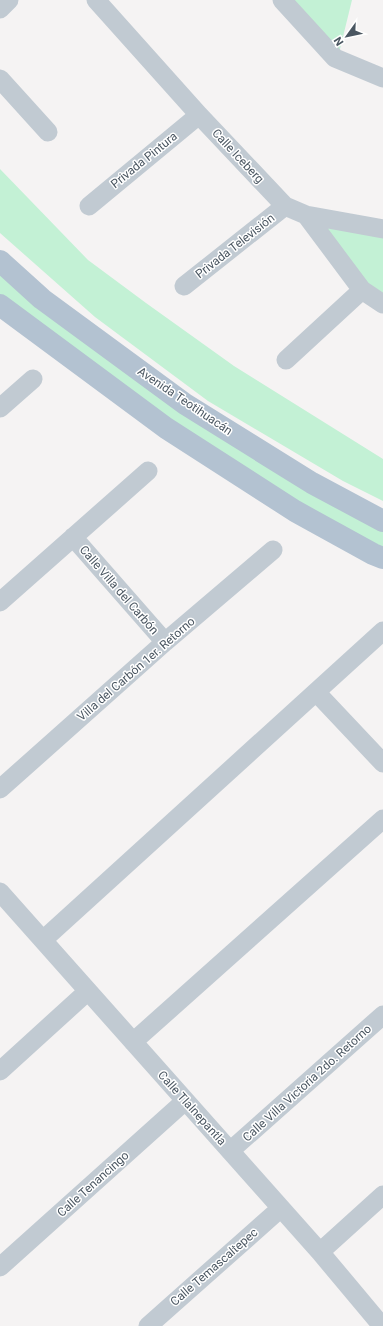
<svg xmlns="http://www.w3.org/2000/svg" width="383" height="1326" font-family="Roboto,sans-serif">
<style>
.green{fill:#c3f1d5}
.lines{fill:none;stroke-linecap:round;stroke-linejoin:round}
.minor{stroke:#c1cad2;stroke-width:19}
.major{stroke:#b3c2d1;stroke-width:22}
.labels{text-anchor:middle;stroke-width:3;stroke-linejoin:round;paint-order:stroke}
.street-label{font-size:12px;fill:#4a5661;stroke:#fff}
</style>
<rect width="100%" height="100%" fill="#f5f3f3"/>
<path class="green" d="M289,0h63l-13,53z
M0,169l88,91 58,43 88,63 149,93v42l-40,-20 -135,-80 -113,-84 -95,-84z
M322,225l61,13v57l-17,-12z
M0,268l383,259v24l-187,-109 -196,-144z"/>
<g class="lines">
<path class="minor" d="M96,0l103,115 86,91 21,9 56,75 21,14
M282,0l53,58 48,20
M0,9l9,-9
M0,79l48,53
M89,206l110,-91
M306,215l77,14
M184,286l101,-80
M286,360l76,-70
M0,408l33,-29
M73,537l92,105
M0,602l148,-131
M316,692l67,71
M0,789l165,-147 108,-92
M0,892l320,360 62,74
M43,940l340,-309
M133,1042l250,-223
M0,1071l88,-80
M230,1151l153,-136
M320,1252l63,-57
M0,1267l185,-166
M148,1326l133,-118"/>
<path class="major" d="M0,261l42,38 143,105 127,79 71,38
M0,305l166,123 129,83 78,43 10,4"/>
</g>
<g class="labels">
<g class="street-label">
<text transform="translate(238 156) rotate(47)" y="4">Calle Iceberg</text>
<text transform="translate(144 160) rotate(-39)" y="4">Privada Pintura</text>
<text transform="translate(235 246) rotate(-38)" y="4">Privada Televisión</text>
<text transform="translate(185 401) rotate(34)" y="4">Avenida Teotihuacán</text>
<text transform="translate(119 590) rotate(49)" y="4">Calle Villa del Carbón</text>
<text transform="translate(136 669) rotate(-41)" y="4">Villa del Carbón 1er. Retorno</text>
<text transform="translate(307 1083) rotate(-42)" y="4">Calle Villa Victoria 2do. Retorno</text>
<text transform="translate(192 1108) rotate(48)" y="4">Calle Tlalnepantla</text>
<text transform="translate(93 1184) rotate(-42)" y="4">Calle Tenancingo</text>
<text transform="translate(214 1267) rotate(-41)" y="4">Calle Temascaltepec</text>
</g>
</g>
<g transform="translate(347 36) rotate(237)" stroke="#ffffff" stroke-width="3" paint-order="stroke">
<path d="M0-3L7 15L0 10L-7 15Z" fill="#4a5661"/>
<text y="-6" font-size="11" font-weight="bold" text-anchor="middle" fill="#4a5661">N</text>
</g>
</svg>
